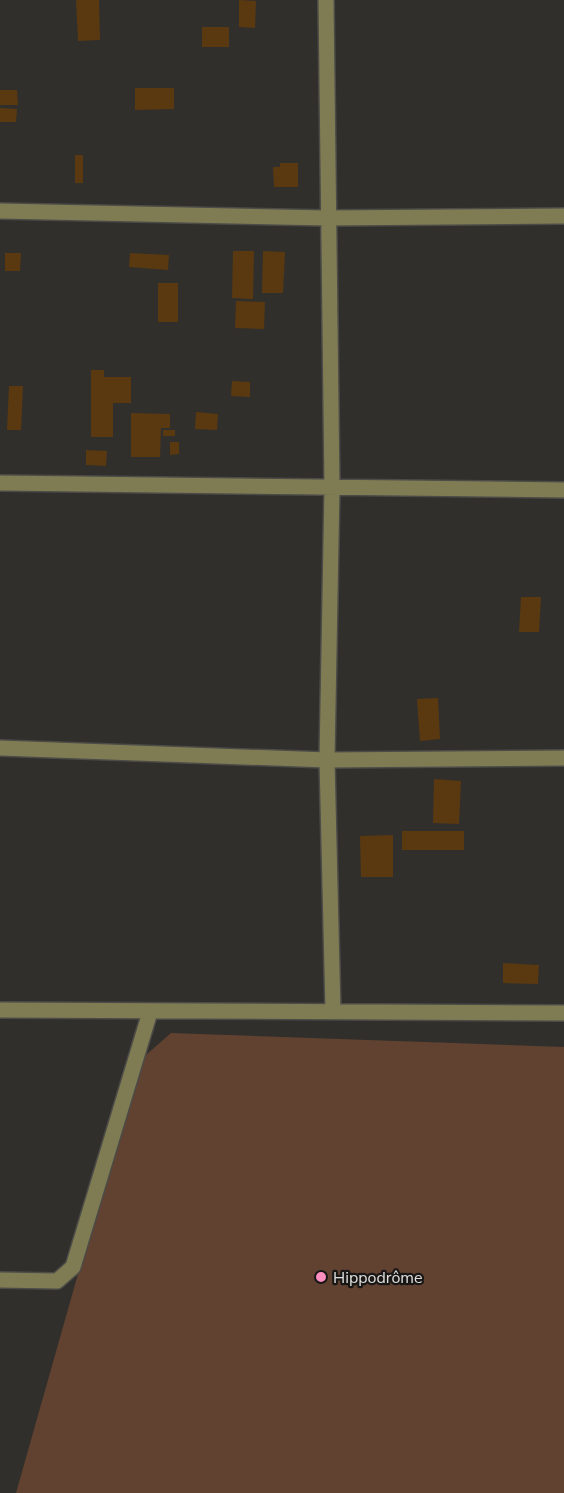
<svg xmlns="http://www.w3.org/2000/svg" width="564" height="1493" font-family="'Nunito Sans',sans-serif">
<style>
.green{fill:#614231}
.building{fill:#5a3911}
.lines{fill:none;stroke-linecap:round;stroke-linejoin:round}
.minor-casing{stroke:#4c4b47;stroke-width:18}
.minor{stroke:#7f7c53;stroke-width:15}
.poi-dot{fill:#fd8ec0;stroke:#181715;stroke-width:2}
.labels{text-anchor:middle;stroke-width:4.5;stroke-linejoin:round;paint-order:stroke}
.poi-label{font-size:16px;fill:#e0dfdd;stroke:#181715;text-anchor:start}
</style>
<rect width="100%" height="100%" fill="#302f2b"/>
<path class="green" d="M171,1033l393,14v446h-548l122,-431z"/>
<path class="building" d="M76,0h23l1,40 -22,1z
M239,0l17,1 -1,27 -16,-1z
M202,27h27v20h-27z
M135,88h39v21l-39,1z
M0,90h17l1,15h-18z
M0,108l17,1 -1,13h-16z
M75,155h8v28h-8z
M280,163h18v24h-24l-1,-20h7z
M233,251h21l-1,48 -21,-1z
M263,251l22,1 -2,41h-21z
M5,253h16l-1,18h-15z
M130,253l39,2 -1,15 -39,-3z
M158,283h20v39h-20z
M236,301l29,1 -1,27 -29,-1z
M91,370h13v7h27v26h-18v34h-22z
M232,381l18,1v15l-19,-1z
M9,386h14l-2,44h-14z
M196,412l22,2 -1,16 -22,-1z
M131,413l39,1v14h-9l-1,29h-29z
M163,430h12v6h-12z
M170,442h9v12l-9,1z
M86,450l21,1 -1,15 -20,-1z
M521,597h20l-2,35h-20z
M438,698l2,41 -20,2 -3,-42z
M434,779l27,2 -2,43 -26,-1z
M402,831h62v19h-62z
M393,835v42h-32l-1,-41z
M503,963l36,2 -1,19 -35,-1z"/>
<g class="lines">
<defs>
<path id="minor" d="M326,0l6,487 -5,273 6,251
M0,211l327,7 237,-2
M0,483l564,7
M0,748l327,12 237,-2
M0,1010l564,3
M0,1280l57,1 16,-14 77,-255"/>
</defs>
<use href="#minor" class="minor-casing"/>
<use href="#minor" class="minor"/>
</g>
<circle class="poi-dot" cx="321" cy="1277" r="6"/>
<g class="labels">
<g class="poi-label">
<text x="333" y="1283">Hippodrôme</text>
</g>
</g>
</svg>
